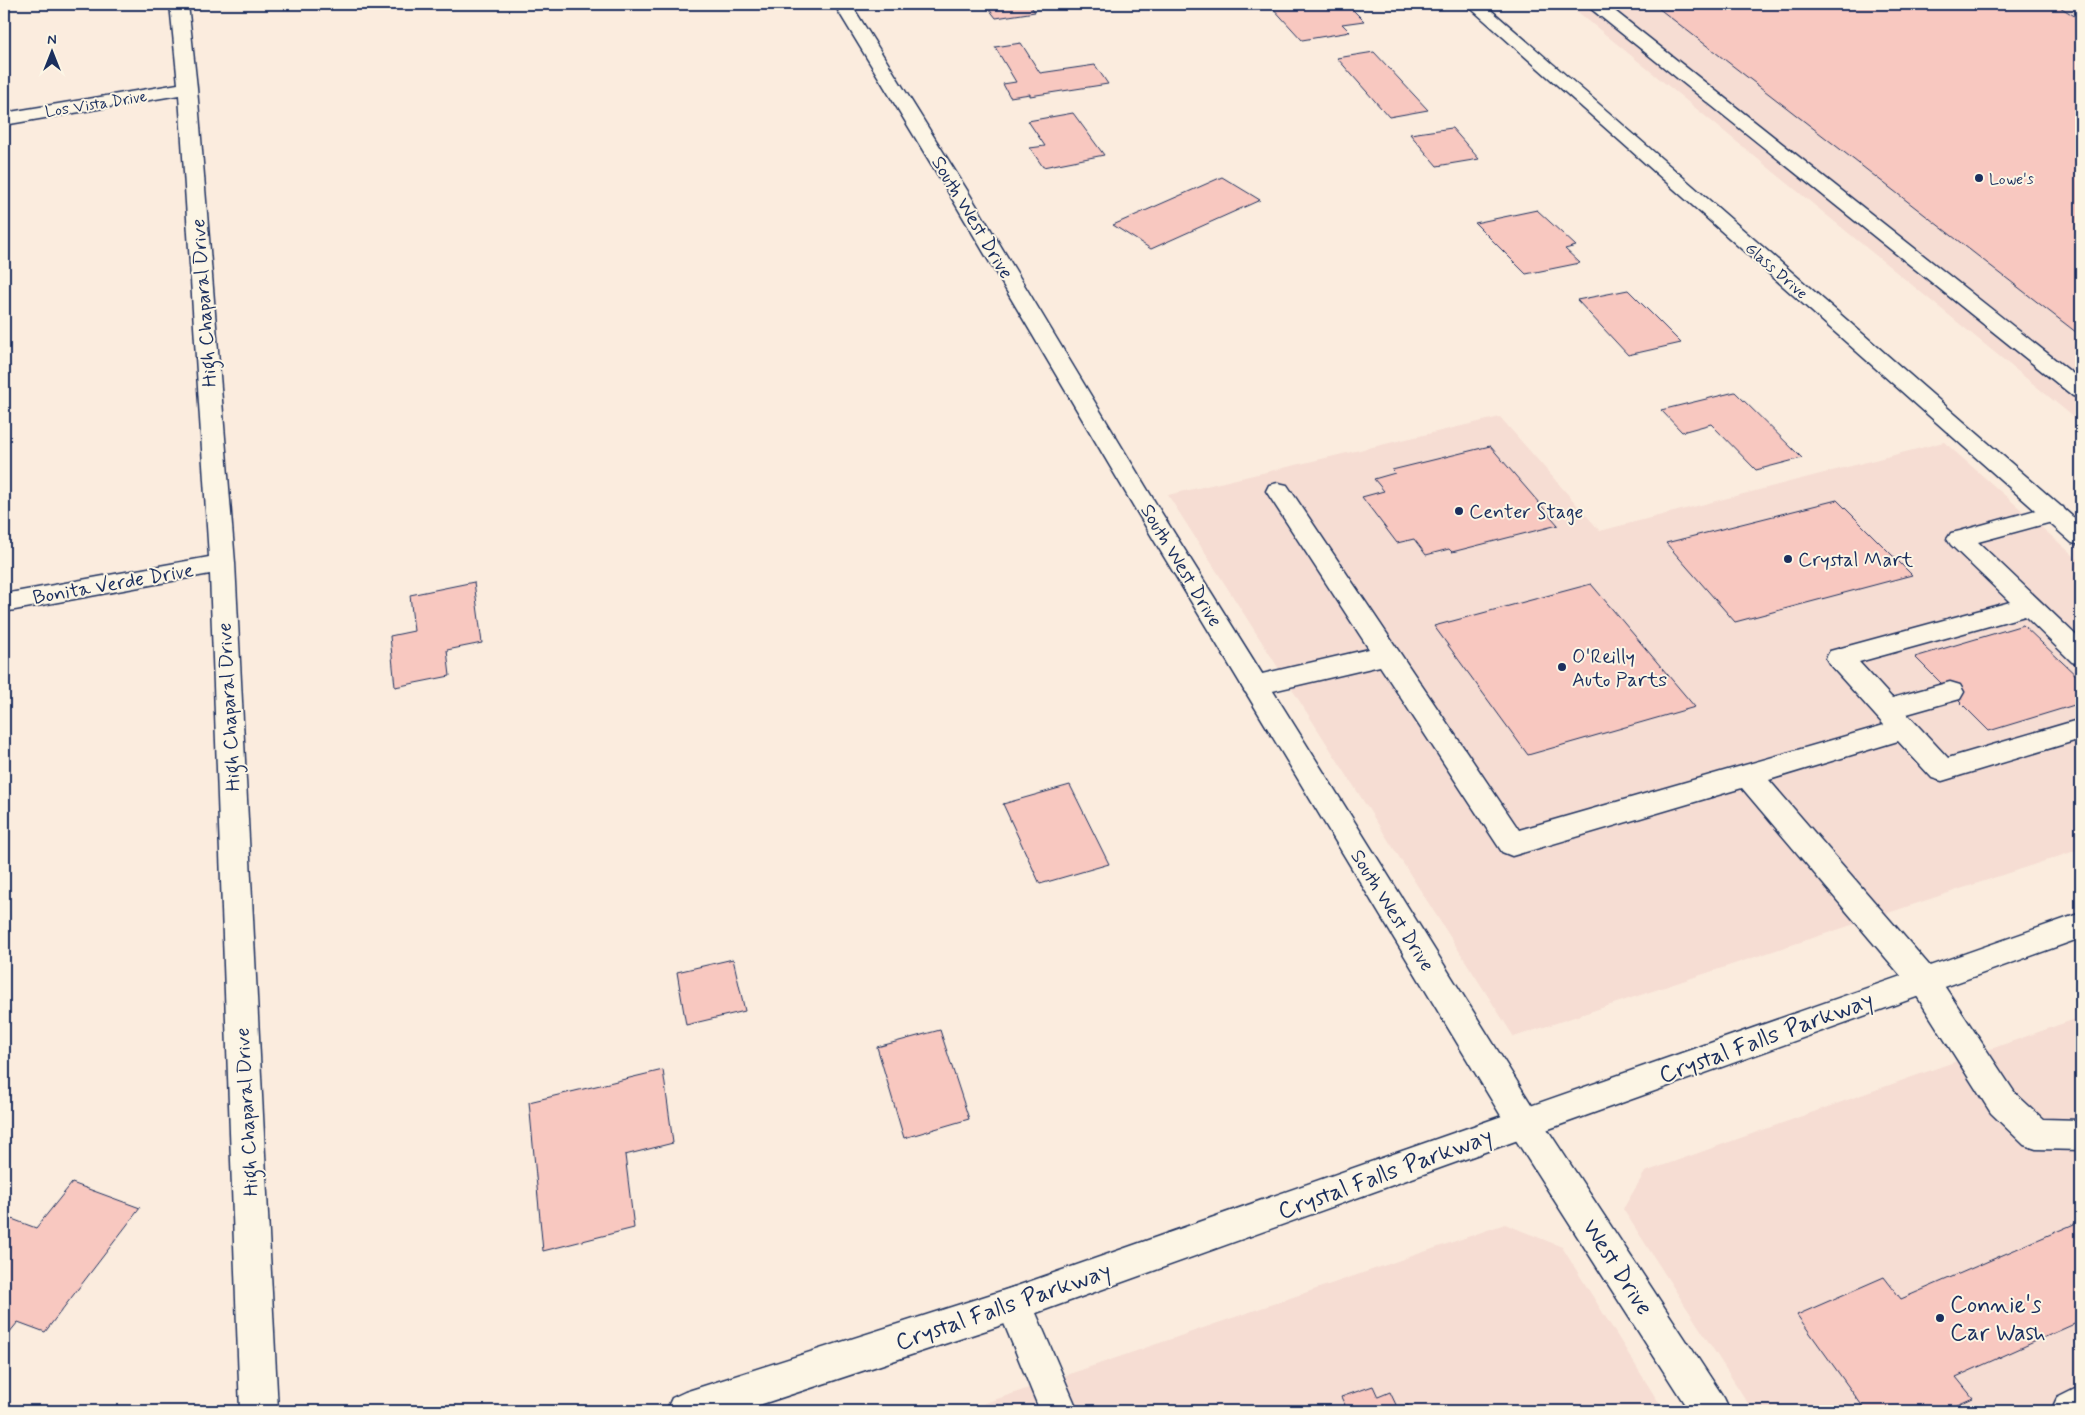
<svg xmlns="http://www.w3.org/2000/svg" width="2085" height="1415" font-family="Mynerve,sans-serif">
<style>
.built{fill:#f6ddd3}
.building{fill:#f8c8c0;stroke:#1b2f5e}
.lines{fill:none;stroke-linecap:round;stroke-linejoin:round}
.service-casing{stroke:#1b2f5e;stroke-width:3}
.minor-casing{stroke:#1b2f5e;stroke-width:3}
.secondary-casing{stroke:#1b2f5e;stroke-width:3}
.service{fill:#fcf5e5;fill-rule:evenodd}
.minor{fill:#fcf5e5;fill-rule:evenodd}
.secondary{fill:#fcf5e5;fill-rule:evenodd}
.poi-dot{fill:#1b2f5e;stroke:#fcf5e5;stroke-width:2}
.labels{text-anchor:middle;stroke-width:4;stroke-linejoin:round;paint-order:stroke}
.far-street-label{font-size:16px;fill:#1b2f5e;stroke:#fcf5e5}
.far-poi-label{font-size:16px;fill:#1b2f5e;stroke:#fcf5e5;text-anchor:start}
.street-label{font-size:20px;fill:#1b2f5e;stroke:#fcf5e5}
.poi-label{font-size:20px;fill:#1b2f5e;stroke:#fcf5e5;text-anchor:start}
.near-street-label{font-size:24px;fill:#1b2f5e;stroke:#fcf5e5}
.near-poi-label{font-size:24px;fill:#1b2f5e;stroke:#fcf5e5;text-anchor:start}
</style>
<rect width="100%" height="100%" fill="#fbecde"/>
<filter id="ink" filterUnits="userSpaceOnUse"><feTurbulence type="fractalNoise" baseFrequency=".02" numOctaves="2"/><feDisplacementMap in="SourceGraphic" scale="10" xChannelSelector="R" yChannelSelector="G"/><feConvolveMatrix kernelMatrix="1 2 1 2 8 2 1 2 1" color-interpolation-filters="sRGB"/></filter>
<g filter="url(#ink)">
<path class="built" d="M1568,4h513v419z
M1500,417l100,114 344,-89 137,120v287l-567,188 -346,-542z
M2081,1017v394h-328l-130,-202 22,-37z
M1505,1224l57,23 102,164h-702z"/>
<path class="building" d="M985,4h44l6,8 -39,6z
M1288,4h59l17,17 -22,3 8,8 -48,8 -31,-34z
M1653,4h402l26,16v316z
M1021,43l19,30 55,-8 13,19 -78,12v-2l-20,3 -7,-13 13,-2 -21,-35z
M1374,52l54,58 -39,7 -52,-59z
M1073,113l31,42 -61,12 -13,-19 15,-2 -17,-25z
M1452,128l27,31 -42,7 -27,-32z
M1222,177l38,23 -109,49 -38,-24z
M1537,210l39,36 -11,3 15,14 -54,11 -51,-51z
M1628,290l53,53 -53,12 -51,-55z
M1735,392l67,66 -46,12 -45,-46 -29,8 -21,-22z
M1490,446l68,79 -106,27 -3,-3 -23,6 -12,-16 -17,4 -35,-46 22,-6 -10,-12 21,-6 -3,-3z
M1837,500l75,75 -177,47 -69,-79z
M474,582l8,61 -35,7 3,26 -55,11 -5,-51 24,-5 -4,-36z
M1591,584l104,123 -167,48 -94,-129z
M2023,625l58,55v23l-92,28 -74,-74z
M1070,785l39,79 -69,20 -37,-80z
M733,959l12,52 -59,14 -9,-53z
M940,1030l29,89 -65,19 -27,-91z
M663,1070l10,73 -48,12 9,73 -91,23 -14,-149z
M72,1183l68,25 -95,124 -27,-10 -14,17v-123l32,12z
M2081,1221v100l-125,56 17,21 -29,13h-78l-69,-96 87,-38 17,22z
M1373,1386l5,11 12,-5 8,17 10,-4 3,6h-82l16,-6 -4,-8z"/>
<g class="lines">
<defs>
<path id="service" d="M1588,4h18l475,376v18l-8,-2 -483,-388z
M1278,483l9,2 232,345 365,-105 -54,-60 -4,-7 4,-7 180,-49 -59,-57 -4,-6 4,-6 9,-2 94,-26 9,2 3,6 -3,6 -85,23 103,98v24l-9,-2 -47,-46 -166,46 33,36 58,-16 10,3 4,7 -4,7 -53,15 41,44 133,-39v20l-139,42 -10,-3 -34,-37 -129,39 166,192 80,121 28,26 38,1v30l-45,-1 -12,-4 -33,-32 -78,-123 -171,-202 -230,68 -10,-4 -122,-186 -125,29 -10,-3 -4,-7 4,-7 124,-29 -103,-158 3,-6z
M1014,1287l13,5 51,119h-38l-44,-107 5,-12z
M2081,1386v25h-30l6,-13z"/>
<path id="minor" d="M170,4h18l9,84 38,475 43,848h-38l-30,-837 -206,38v-18l205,-37 -30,-462 -175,30v-12l174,-29z
M834,4h17l116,186 194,322 375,600 188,286 6,13h-41l-177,-277 -375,-622 -190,-322z
M1466,4h18l597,520v21l-9,-2z"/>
<path id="secondary" d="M2081,913v25l-1067,383 -273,90h-75l6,-13 13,-6 329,-105z"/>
</defs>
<use href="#service" class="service-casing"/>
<use href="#minor" class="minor-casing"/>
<use href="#secondary" class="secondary-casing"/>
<use href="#service" class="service"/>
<use href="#minor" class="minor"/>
<use href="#secondary" class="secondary"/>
</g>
</g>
<g class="poi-dot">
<circle cx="1979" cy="178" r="5"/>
<circle cx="1459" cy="511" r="5"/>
<circle cx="1788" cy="559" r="5"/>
<circle cx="1562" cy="667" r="5"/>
<circle cx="1940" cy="1318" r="5"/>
</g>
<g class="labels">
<g class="far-street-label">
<text transform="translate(96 103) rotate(-9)" y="6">Los Vista Drive</text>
<text transform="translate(1777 270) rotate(41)" y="6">Glass Drive</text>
</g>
<g class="far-poi-label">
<text x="1989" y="184">Lowe's</text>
</g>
<g class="street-label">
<text transform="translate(973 217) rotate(59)" y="7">South West Drive</text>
<text transform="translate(203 303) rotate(-94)" y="7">High Chaparal Drive</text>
<text transform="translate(1182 565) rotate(59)" y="7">South West Drive</text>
<text transform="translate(113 583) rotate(-10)" y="7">Bonita Verde Drive</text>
<text transform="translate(228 707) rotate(-93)" y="7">High Chaparal Drive</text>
<text transform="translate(1393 910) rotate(58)" y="7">South West Drive</text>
<text transform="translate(246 1112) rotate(-93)" y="7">High Chaparal Drive</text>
</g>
<g class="poi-label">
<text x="1469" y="518">Center Stage</text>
<text x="1798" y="566">Crystal Mart</text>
<text x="1572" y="663">O'Reilly<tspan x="1572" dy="23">Auto Parts</tspan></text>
</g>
<g class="near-street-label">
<text transform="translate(1766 1037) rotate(-20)" y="8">Crystal Falls Parkway</text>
<text transform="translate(1385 1173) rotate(-20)" y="8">Crystal Falls Parkway</text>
<text transform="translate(1618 1267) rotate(57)" y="8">West Drive</text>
<text transform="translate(1003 1306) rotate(-19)" y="8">Crystal Falls Parkway</text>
</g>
<g class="near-poi-label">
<text x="1950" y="1312">Connie's<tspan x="1950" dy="28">Car Wash</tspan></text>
</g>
</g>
<rect width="2085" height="1415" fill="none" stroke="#fcf5e5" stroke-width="20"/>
<rect x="10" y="10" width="2065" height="1395" fill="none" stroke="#1b2f5e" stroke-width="2" filter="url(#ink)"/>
<g transform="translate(52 52)" stroke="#fcf5e5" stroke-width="4" paint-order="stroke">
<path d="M0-4L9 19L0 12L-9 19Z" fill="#1b2f5e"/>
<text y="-8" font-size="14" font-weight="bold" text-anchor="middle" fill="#1b2f5e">N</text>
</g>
</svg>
